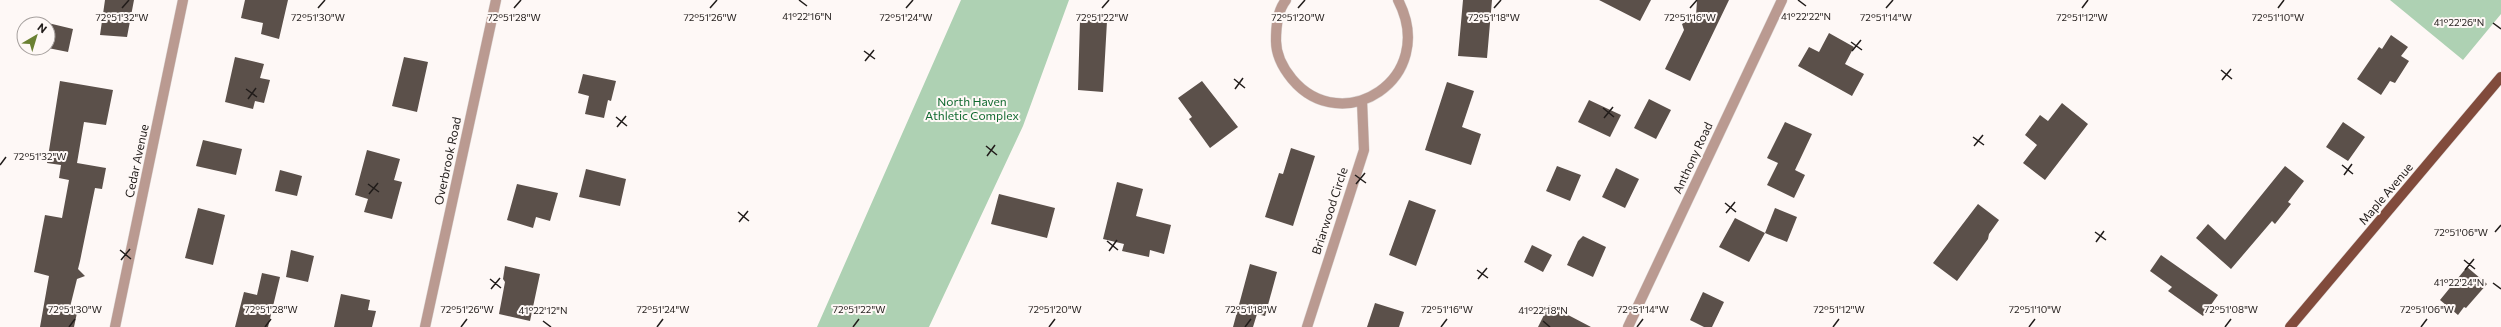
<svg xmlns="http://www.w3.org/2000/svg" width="2501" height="327" font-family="Commissioner,sans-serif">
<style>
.green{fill:#aed1b3}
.building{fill:#5b504a}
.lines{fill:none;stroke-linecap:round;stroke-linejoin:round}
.minor-casing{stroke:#dbd5d3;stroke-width:11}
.major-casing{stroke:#dbd5d3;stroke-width:11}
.minor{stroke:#ba9a91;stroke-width:10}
.major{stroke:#814b3c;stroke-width:10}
.ticks{fill:none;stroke:#211c1a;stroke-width:1.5}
.labels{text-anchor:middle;stroke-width:4;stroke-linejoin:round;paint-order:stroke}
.park-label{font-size:12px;fill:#10692f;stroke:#fef8f6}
.street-label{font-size:12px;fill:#211c1a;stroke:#fef8f6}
.ticks-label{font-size:10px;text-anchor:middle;fill:#211c1a;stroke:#fef8f6;stroke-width:4;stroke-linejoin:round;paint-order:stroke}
</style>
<rect width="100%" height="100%" fill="#fef8f6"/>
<path class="green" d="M961,0h108l-46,126 -94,201h-112z
M2390,0h111v14l-38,46z"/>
<path class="building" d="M105,0h29l-7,37 -27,-2z
M245,0h43l-9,39 -18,-5 2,-11 -22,-5z
M1463,0h29l-5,58 -29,-2z
M1599,0h52l-11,21z
M1697,0h32l-39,81 -25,-12 19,-39 -2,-6 14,-8z
M1080,20l27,1 -4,71 -25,-2z
M48,23l25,6 -5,23 -20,-4z
M1829,33l25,14 -9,17 19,10 -12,22 -54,-30 11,-19 10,5z
M2391,35l17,12 -7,9 8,5 -14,22 -5,-2 -9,14 -24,-16 22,-32 3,2z
M235,57l29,7 -4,14 10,2 -6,23 -9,-2 -2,8 -28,-7z
M404,57l24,5 -11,50 -25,-6z
M583,74l33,7 -5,20 -3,-1 -4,18 -19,-4 4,-18 -11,-3z
M60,81l53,9 -7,35 -22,-3 -7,41 29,5 -4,21 -7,-1 -15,73 -2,8 7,7 -8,3 -7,28 8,1 -4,19h-34l9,-51 -15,-4 11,-57 17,3 7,-38 -10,-2 2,-13 -14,-2z
M1202,81l36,46 -28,21 -21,-29 3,-2 -14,-19z
M1447,82l27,9 -12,36 19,7 -10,31 -46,-15z
M1649,99l22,11 -15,29 -22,-11z
M1589,100l32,15 -11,22 -32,-15z
M2062,103l26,21 -43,56 -22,-17 14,-18 -12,-10 15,-20 8,6z
M1785,122l27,12 -17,36 10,5 -11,23 -27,-13 11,-22 -11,-5z
M2343,122l22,15 -17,24 -22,-14z
M203,140l39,9 -6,26 -40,-9z
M1291,148l24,8 -22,70 -28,-9 14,-44 4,1z
M367,150l33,9 -6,21 8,2 -10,37 -28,-7 4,-13 -13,-4z
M1557,166l24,9 -11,26 -24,-10z
M2285,166l19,15 -16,21 3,2 -16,20 -3,-3 -41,48 -35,-31 12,-14 17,16z
M1616,168l23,11 -14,29 -23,-11z
M586,169l40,10 -6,27 -41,-9z
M280,170l22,6 -5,20 -22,-5z
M1117,182l26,7 -7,27 35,9 -7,29 -14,-4 -1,7 -27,-6 2,-7 -21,-5z
M517,184l41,9 -8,28 -14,-4 -3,11 -26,-8z
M999,194l56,14 -8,30 -56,-14z
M1409,200l27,10 -20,56 -27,-11z
M1978,204l21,16 -10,14 -1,5 -31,42 -24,-18z
M198,208l27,7 -12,50 -28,-7z
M1775,208l22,9 -10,25 -22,-9z
M1735,218l30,15 -16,29 -30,-15z
M1583,236l23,11 -13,30 -26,-12 11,-24z
M1532,245l20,10 -9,17 -19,-10z
M291,250l23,6 -6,26 -22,-5z
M2161,255l57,40 -15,21 -35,-25 4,-4 -22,-16z
M1250,264l27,8 -12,44 -8,-2 -4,13h-20z
M505,266l35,8 -10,47 -31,-7 6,-32 -2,-3z
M2467,267l20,17 -21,24 -2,-1 -6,8 -18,-15z
M262,273l18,4 -12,50h-33l9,-35 13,3z
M1703,292l21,10 -12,25h-8l-14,-7z
M341,294l29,6 -2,10 8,1 -4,16h-38z
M1375,303l29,9 -5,15h-32z
M1549,305l42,22h-53z"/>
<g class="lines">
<defs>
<path id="minor" d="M1286,0c-9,11 -10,27 -10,41 0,14 7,27 16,38 50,60 147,0 106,-79
M115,327l68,-327
M425,327l71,-327
M1307,327l57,-177 -2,-49
M1628,327l154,-327"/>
<path id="major" d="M2290,327l211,-250"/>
</defs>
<use href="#minor" class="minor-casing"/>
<use href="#major" class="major-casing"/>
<use href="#minor" class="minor"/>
<use href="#major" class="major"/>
</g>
<path class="ticks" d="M799,0l8,6M1798,0l8,6M122,8l7,-8M318,8l7,-8M514,8l7,-8M710,8l7,-8M906,8l7,-8M1102,8l7,-8M1298,8l7,-8M1494,8l7,-8M1690,8l7,-8M1886,8l7,-8M2082,8l6,-8M2278,8l6,-8M2493,23l8,6M1851,42l11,8M864,51l11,8M1852,51l9,-11M865,61l9,-11M2221,70l11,9M1234,79l11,9M2222,80l9,-11M246,89l11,8M1235,89l8,-11M248,99l8,-11M1603,108l11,9M616,117l11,9M1604,118l9,-11M617,127l9,-11M1973,137l11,8M986,146l11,9M1974,146l9,-11M987,156l8,-11M0,165l6,-8M2342,165l11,9M1355,175l11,8M2344,175l8,-11M368,184l11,8M1356,184l9,-11M369,194l9,-11M1725,203l11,9M738,212l11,9M1726,213l9,-11M739,222l9,-11M2095,232l11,8M2495,232l6,-7M1107,241l11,9M2096,242l8,-11M120,250l11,9M1109,251l8,-11M121,260l9,-11M2464,260l11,9M1477,270l11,8M2465,270l9,-11M490,279l11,9M1478,279l9,-11M2493,283l8,6M491,289l9,-11M543,321l8,6M1543,321l7,6M69,327l6,-8M265,327l6,-8M461,327l6,-8M657,327l6,-8M853,327l6,-8M1049,327l6,-8M1245,327l6,-8M1441,327l6,-8M1637,327l6,-8M1833,327l6,-8M2029,327l6,-8M2225,327l6,-8M2421,327l6,-8"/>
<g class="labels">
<g class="park-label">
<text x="972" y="106">North Haven<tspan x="972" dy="14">Athletic Complex</tspan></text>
</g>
<g class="street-label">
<text transform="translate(1693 158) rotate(-65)" y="4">Anthony Road</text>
<text transform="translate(137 161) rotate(-78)" y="4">Cedar Avenue</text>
<text transform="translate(448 161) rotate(-78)" y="4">Overbrook Road</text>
<text transform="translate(2386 194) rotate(-50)" y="4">Maple Avenue</text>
<text transform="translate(1330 211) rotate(-72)" y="4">Briarwood Circle</text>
</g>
</g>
<g class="ticks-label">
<text x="1806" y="20">41°22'22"N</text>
<text x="807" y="20">41°22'16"N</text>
<text x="2082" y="21">72°51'12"W</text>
<text x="122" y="21">72°51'32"W</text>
<text x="318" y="21">72°51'30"W</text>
<text x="514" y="21">72°51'28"W</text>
<text x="710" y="21">72°51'26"W</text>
<text x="906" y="21">72°51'24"W</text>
<text x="1102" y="21">72°51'22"W</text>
<text x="1298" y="21">72°51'20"W</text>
<text x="1494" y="21">72°51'18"W</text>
<text x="1690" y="21">72°51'16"W</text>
<text x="1886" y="21">72°51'14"W</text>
<text x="2278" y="21">72°51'10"W</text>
<text x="2459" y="26">41°22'26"N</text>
<text x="40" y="160">72°51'32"W</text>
<text x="2461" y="236">72°51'06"W</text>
<text x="2459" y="286">41°22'24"N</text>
<text x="75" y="313">72°51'30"W</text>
<text x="271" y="313">72°51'28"W</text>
<text x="467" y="313">72°51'26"W</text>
<text x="663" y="313">72°51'24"W</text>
<text x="859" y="313">72°51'22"W</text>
<text x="1055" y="313">72°51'20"W</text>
<text x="1251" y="313">72°51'18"W</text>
<text x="1447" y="313">72°51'16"W</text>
<text x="1643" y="313">72°51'14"W</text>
<text x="1839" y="313">72°51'12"W</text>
<text x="2035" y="313">72°51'10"W</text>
<text x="2231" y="313">72°51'08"W</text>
<text x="2427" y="313">72°51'06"W</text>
<text x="543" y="314">41°22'12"N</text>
<text x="1543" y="314">41°22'18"N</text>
</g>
<g transform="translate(36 36) rotate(38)"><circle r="19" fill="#fef8f6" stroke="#a6a09e"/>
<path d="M0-3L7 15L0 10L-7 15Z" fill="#6a8032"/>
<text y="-6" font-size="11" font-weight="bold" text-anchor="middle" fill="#211c1a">N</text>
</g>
</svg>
